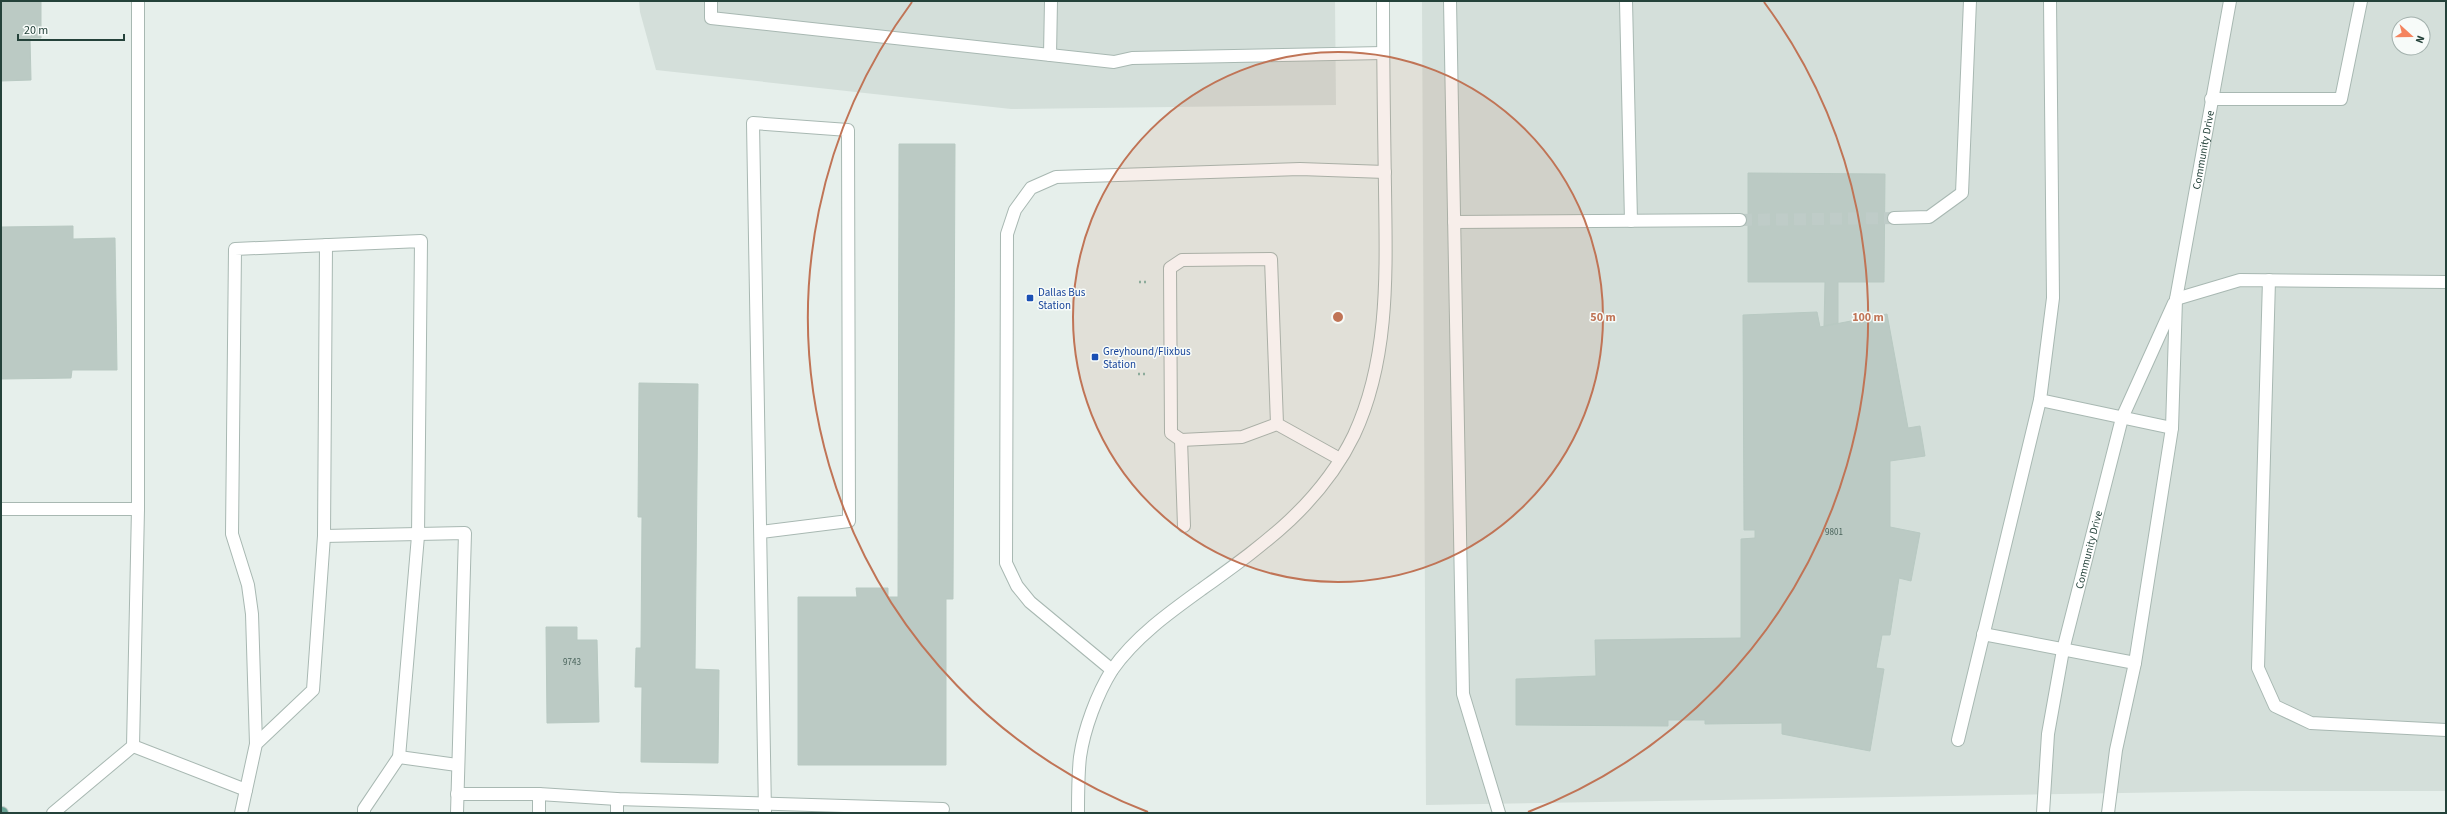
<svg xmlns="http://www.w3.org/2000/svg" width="2447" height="814" font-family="'Source Sans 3',sans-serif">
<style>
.built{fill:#d4dfda;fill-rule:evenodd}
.building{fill:#bbcac4;stroke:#b8c9c2}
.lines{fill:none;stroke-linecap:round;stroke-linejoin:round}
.minor-tunnel{stroke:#bfccc8;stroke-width:12;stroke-dasharray:12 6;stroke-linecap:butt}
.minor-casing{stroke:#a8b8b2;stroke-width:14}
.major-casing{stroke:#c2cac8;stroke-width:14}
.path{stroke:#86b3a5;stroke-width:2.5;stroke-dasharray:2 3;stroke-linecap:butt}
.minor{stroke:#fff;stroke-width:12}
.major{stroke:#6aa596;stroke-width:12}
.ring{fill:none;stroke:#c07456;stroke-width:2}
.transit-dot{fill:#1a4fb4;stroke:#f7fbf9;stroke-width:1.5}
.labels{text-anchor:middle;stroke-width:3;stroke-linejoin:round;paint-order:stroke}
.number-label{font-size:9px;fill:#4a645c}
.street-label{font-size:11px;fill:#24423a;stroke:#f7fbf9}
.transit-label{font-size:11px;fill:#164399;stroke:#f7fbf9;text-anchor:start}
.centre{fill:#c07456;stroke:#f7fbf9;stroke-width:2}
.ring-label{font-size:12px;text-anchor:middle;font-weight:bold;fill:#c07456;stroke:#f7fbf9;stroke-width:3;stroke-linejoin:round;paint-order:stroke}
</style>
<rect width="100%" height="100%" fill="#e6efeb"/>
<path class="built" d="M639,1h696l1,104 -325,4 -355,-39 -16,-58z
M1422,1h1024v790h-203l-817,14zM2399,24h24v24h-24z"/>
<path class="building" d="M1,1h40v37h-11l1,42 -30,1z
M899,144h56l-2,455h-7v166h-148v-168h59l-1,-9h32v9h10z
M1748,173l137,1 -1,108h-46v41l-14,3 1,-44h-77z
M73,226v13l42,-1 2,132h-45l-1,8 -70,1v-152z
M1817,312l3,15 67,-13 21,114 12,-2 5,30 -35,5v66l30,6 -9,48 -12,-3 -9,57h-8l-6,33 8,1 -14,82 -88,-17v-11l-77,1v-4h-37v6l-152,-1v-46l80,-3 -1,-36 146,-2v-99l14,-1v-8h-11l-1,-215z
M639,383l59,1 -3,285 24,1 -1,93 -77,-1 1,-75h-7l1,-39h5l1,-131h-4z
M546,627h31v13h20l2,82 -52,1z"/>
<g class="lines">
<path class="minor-tunnel" d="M1740,220l154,-2"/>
<defs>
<g id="minor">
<path d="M138,1v508"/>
<path d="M711,1v17l403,44 18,-4 251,-5"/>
<path d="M1450,1l13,693 36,119"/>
<path d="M1626,1l5,220"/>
<path d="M2050,1l3,297 -13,102 132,28"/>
<path d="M1050,55l1,-54"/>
<path d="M2211,99h130l20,-98"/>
<path d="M1894,218l35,-1 33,-24 8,-192"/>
<path d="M1454,222l286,-2"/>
<path d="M2269,280l-11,388 17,38 36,17 135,7"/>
<path d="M2176,299l64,-19 206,2"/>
<path d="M1277,424l-35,13 -61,3 -10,-7 -1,-165 12,-8 89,-1 6,165 63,35"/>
<path d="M1181,440l3,86"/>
<path d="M1,509h137l-5,237 -80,67"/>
<path d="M761,532l88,-11 -1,-391 -95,-7 12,690"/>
<path d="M324,536l141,-3 -8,280"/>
<path d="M1983,634l152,29"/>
<path d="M1112,670l-82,-68 -13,-16 -11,-23 1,-329 8,-24 16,-22 25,-11 244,-8 85,3"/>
<path d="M1958,740l82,-340"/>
<path d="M256,744l-4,-130 -4,-29 -16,-51 3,-285 186,-8 -3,295 -19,221 -35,52v4"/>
<path d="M133,746l113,44"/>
<path d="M399,757l58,8"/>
<path d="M457,794h82l78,5 326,10"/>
<path d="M617,799v14"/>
<path d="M241,813l15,-69 57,-54 11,-154 2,-291"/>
<path d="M539,813v-19"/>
<path d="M1078,813c0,-18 0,-38 2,-56 4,-28 17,-63 32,-87 23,-33 58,-58 90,-81 61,-44 118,-84 152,-154 36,-77 32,-165 31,-247 -1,-63 -2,-125 -2,-187"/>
<path id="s1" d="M2043,813l5,-79 15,-84 59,-232 52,-115"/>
<path id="s2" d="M2108,813l8,-63 19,-87 37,-235 4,-129 54,-298"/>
</g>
<path id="major" d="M1,813h1"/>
</defs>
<use href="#minor" class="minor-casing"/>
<use href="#major" class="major-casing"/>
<path class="path" d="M1139,282h7
M1138,374h7"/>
<use href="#minor" class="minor"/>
<use href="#major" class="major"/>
</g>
<circle cx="1338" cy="317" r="265" fill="#c07456" fill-opacity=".12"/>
<g class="ring">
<circle cx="1338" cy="317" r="265"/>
<path d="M1148 812A530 530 0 0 1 912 2M1764 2A530 530 0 0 1 1528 812"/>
</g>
<g class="transit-dot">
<rect x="1026" y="294" width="8" height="8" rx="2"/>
<rect x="1091" y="353" width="8" height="8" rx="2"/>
</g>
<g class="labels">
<g class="number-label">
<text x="1834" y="535">9801</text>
<text x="572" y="665">9743</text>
</g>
<g class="street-label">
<text dy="4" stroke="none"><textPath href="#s2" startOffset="671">Community Drive</textPath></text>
<text dy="4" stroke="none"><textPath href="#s1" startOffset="268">Community Drive</textPath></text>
</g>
<g class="transit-label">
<text x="1038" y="296">Dallas Bus<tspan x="1038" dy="13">Station</tspan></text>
<text x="1103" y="355">Greyhound/Flixbus<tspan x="1103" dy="13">Station</tspan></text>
</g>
</g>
<circle cx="1338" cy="317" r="6" class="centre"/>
<g class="ring-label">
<text x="1603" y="321">50 m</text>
<text x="1868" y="321">100 m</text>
</g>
<rect width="2447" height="814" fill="none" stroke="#24423a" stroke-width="4"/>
<g transform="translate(2411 36) rotate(111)"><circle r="19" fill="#f7fbf9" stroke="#a3b1ad"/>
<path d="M0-3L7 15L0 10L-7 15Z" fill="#f4845f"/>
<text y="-6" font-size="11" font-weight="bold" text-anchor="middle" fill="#24423a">N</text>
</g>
<path d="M18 34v6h106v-6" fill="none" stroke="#24423a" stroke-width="2"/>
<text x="24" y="34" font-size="12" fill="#24423a" stroke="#f7fbf9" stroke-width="3" paint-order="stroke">20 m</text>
</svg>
